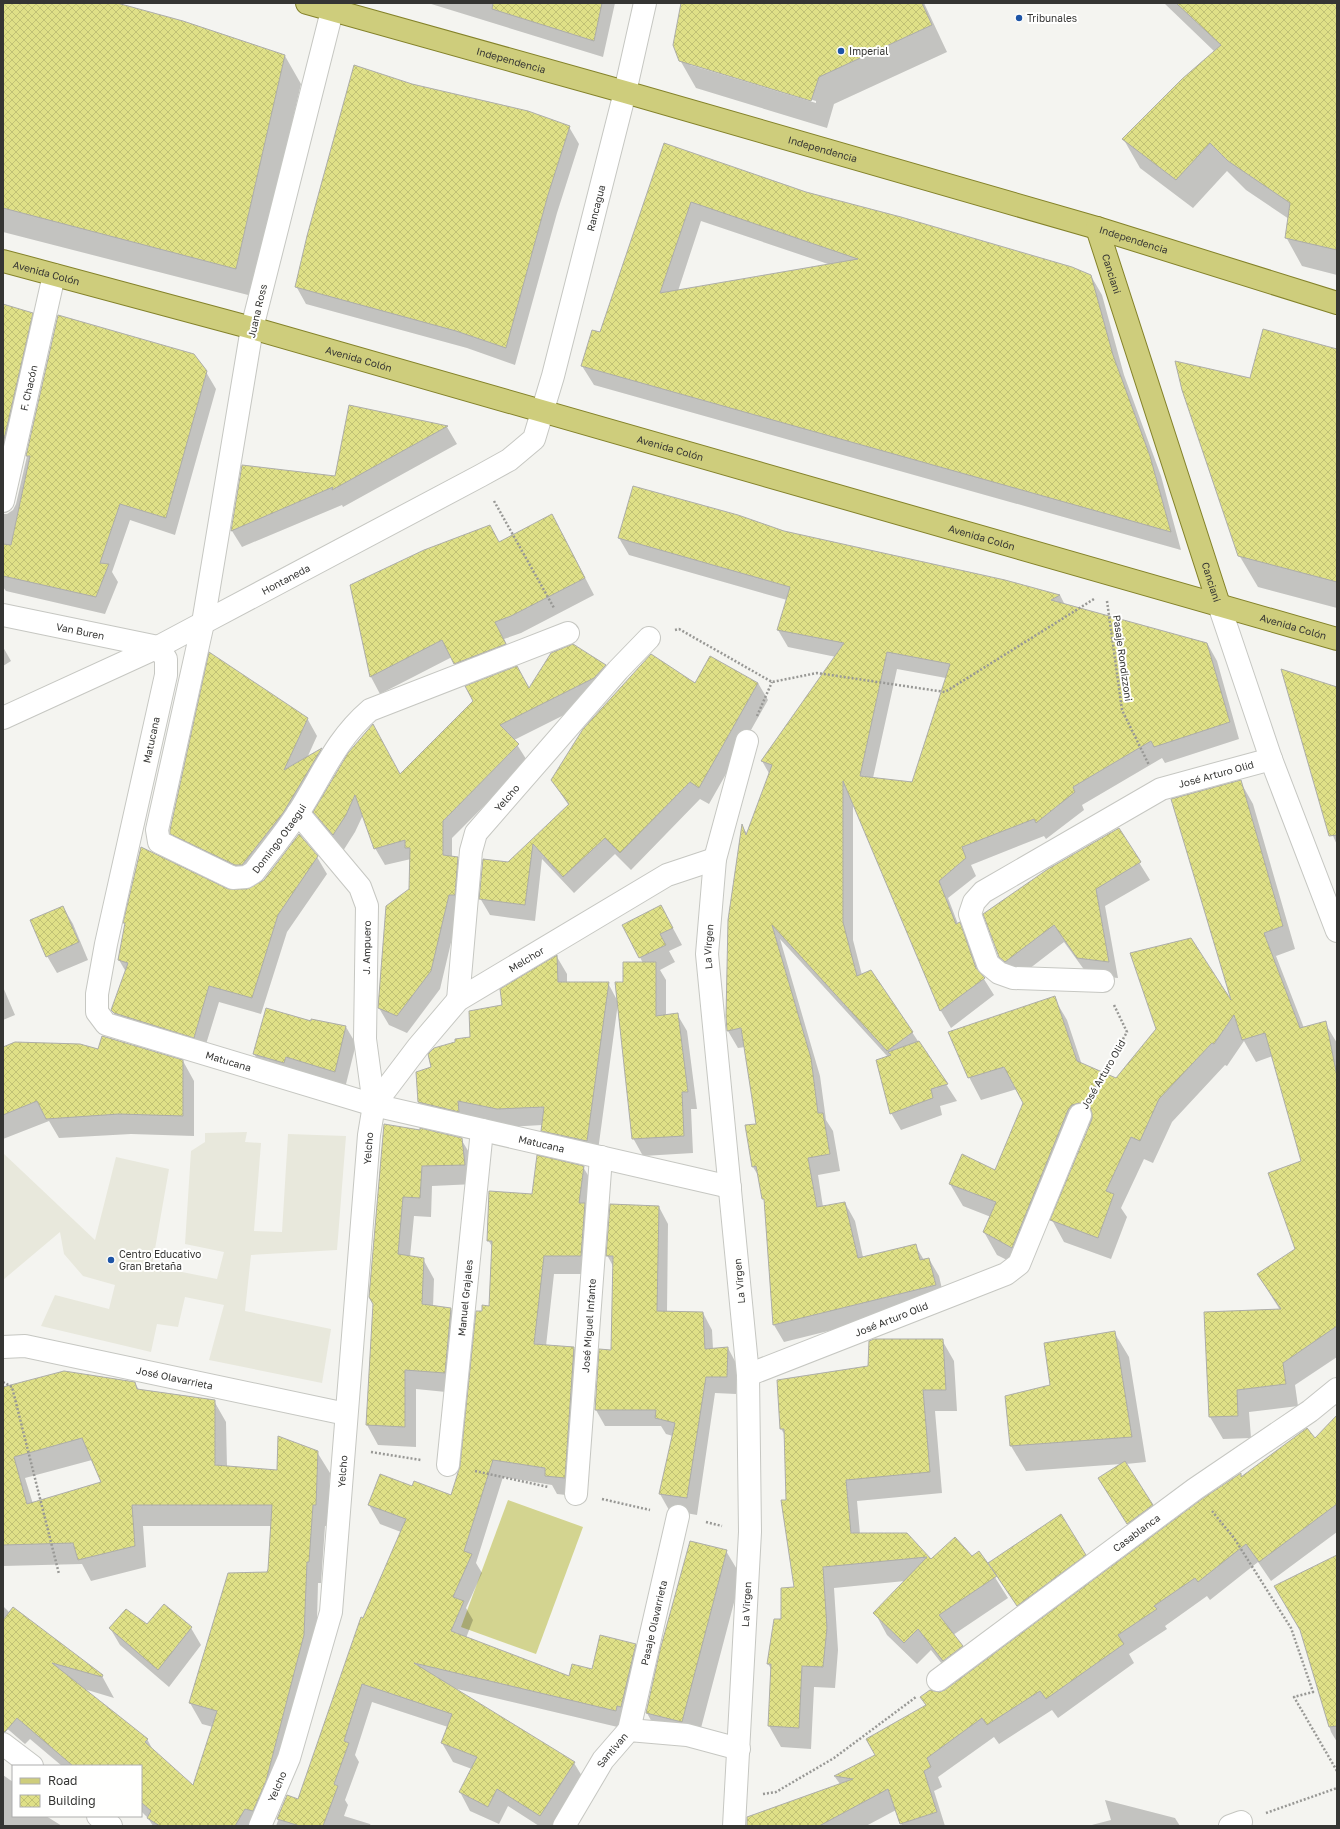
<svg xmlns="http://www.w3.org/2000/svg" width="1340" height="1829" font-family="'Golos Text',sans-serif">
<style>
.built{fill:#e8e8dc}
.pitch{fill:#d3d490}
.shadow{fill:#0003;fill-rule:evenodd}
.building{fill:url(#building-cross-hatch);stroke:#adada9;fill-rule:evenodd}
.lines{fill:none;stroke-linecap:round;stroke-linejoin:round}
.minor-casing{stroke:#c6c7c2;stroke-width:24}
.major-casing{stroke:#84822a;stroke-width:24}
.path{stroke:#989895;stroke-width:2.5;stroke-dasharray:2 2;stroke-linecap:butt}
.minor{stroke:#fff;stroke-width:22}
.major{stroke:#cecd7c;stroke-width:22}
.poi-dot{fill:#1d54a6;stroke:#fffffe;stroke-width:1.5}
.labels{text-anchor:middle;stroke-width:4;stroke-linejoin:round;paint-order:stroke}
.poi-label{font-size:10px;fill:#353533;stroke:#fffffe;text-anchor:start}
.street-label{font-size:10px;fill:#353533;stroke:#fffffe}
</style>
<defs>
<pattern id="building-cross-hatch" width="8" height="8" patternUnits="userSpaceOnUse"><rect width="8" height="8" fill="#dfe087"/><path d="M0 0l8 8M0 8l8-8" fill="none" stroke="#c0c175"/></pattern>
</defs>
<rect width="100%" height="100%" fill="#f4f4f0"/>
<path class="built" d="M247,1132l-2,10 16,1 -7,88 28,1 6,-98 58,2 -9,114 -86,5 -6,56 86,18 -9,54 -113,-23 15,-55 -39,-8 -7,30 -21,-3 -6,28 -110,-26 14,-31 54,14 6,-24 -32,-9 -19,-22 -4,-22 -57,48v-127l92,87 21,-83 53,12 -17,97 65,13 7,-27 -39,-8 6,-93 14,-9v-9z"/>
<path class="pitch" d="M508,1500l75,27 -47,127 -75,-27z"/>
<path class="shadow" d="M3,3h110l172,53 16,28 -49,212 -249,-64z
M428,3h187l-12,54z
M682,3h242l23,49 -113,52 -7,24 -131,-40 -16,-28zM690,63l126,38v2l-126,-38z
M1164,3h173v272l-35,-9 -16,-29 3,-18 -43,-29 -19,-19 -34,37 -53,-40 -16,-28 91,-88z
M412,85l157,42 10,17 -22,69 -42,152 -48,-17 -161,-44 -10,-18z
M665,144l140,49 286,83 11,19 22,80 37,101 20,74 -587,-165 -12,-19 18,-33zM701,221l130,44 -153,26z
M3,305l29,9 10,17 -39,172z
M59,317l147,55 10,17 -41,146 -45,-15 -18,52 6,10 -13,32 -99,-23 -3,-4v-73h4l6,-4 3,-6z
M1337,350v258l-79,-21 -19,-32 12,-176z
M350,406l97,21 10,17 -114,63 -1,-2 -100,42 -10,-16 11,-64 93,10z
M784,532l220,49 56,14 5,10 142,38 10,18 22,78 -74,24 -3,-5 -80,47 2,5 -38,29 -2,-3 -73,29 5,11 -28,22 10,26 11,17 13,35 12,19 -43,33 -10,-17 -88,-210v139l9,35 50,57 45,69 -17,5 2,9 -41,15 -10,-17 -3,-56 -108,-118 40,137 6,44 7,11 7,40 -22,4 5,32 22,-4 10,18 8,36 52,-12 9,15 5,-1 10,17 6,26 -161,40 -10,-17 -9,-123 -6,-25 -6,-10 -6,-41 11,-2 -13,-77 -7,1 -10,-17 15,-204 4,7 23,-59 -8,-14 74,-104 -48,-10 -10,-17 9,-30 -158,-45 -10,-17zM897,669l49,9 -33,106 -40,-6z
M562,533l32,62 -73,38 -17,6 11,22 -50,19 -13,-23 -72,37 -9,-17 -19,-91 148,-43z
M3,647l8,14 -8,5z
M605,666l10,17 -11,12 -90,45 14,22 -76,76v19h5l10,18 -27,114 -33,44 -18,-8 -10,-17 31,-118 1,-31 -26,6 -10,-17 -12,-33 -8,17 -12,19 -19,-22 -9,-17 85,-37 129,-86z
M758,683l10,17 -59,104 -9,-5 -69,71 -16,-16 -41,39 -32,-34 -7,62 -45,-6 -10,-17 28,-34 61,-58 -17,-26 143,-95z
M1337,688v157l-13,-30z
M307,718l10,18 -10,22 15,-8 9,16 -79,116 -71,-31 -10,-18z
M1240,781l13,23 42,145 -19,7 28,72 21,-5 12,20v314l-42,28 3,21 -49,6 2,26 -28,1 -13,-22 -5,-104 75,-3 -22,-35 38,-26 6,-87 -29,-106 -17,6 -12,-21 -17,25 -2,-1 -53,57 -19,41 -9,-4 -23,49 6,9 -16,42 -47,-17 -12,-22 38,-95 -5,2 -60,142 -28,-14 -13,-23 7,-15 -28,-11 -13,-22 46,-13 29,-68 -8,-14 -36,11 -12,-23 85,-79 13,22 15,45 34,14 117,-74z
M1118,829l32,51 -45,26 13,72 -30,-3 -24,-33 -48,37 -6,-5 -10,-18z
M141,848l86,42h20l70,-33 10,17 -40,58 -26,82 -42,-12 -16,52 -81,-27 -10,-17 14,-38 -7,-12 7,-35 -2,-2z
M661,906l21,39 -13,6 6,11 -15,8 6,10v35l11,-1 10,17 10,78h-6l2,44 -50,3 -10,-18 -15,-135 -21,155 -45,-10 -10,-18v-5l-34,2 -79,-7 -10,-18 13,-35 39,-29 32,-32 54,-49 10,17v9h41l10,19 6,-19 19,-20 -20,-38z
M63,907l10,17 15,36 -31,13 -10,-17z
M3,987l12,28 -12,5z
M312,1022l34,5 10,17 -11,44 -81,-17 -10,-17z
M3,1048l95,2 85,11 11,20v55l-63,-2 -72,4 -10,-17 -46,18z
M384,1125l77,14 12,20 2,25 -43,2 -1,31 -17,-1 -4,41 13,2 11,20 -1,28 18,2 11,20 -6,64 -40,-4v58l-38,-2 -11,-20z
M583,1167l11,18 -3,89h-37l-8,72 28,2 10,18 -9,130 -18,-2 -5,-9 -49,-8 -27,86 6,10 -16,35 7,12 -7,18 104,39 23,-7 42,-25 11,18 -20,66 -173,-41 121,75 11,18 -29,45h-17l-31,-20 -9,18 -29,-13 -10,-19 12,-23 -19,-7 -11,-19 6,-16 -76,-25 -17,53 4,7 -14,38 3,5 -4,11 26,8 1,2h-95l11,-29 11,3 66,-181 37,-87 -21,-8 -11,-19 44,-18 39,9 9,-30 22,-153 7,-5 3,-60 -5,-8 45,-45z
M659,1207l9,17 -1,88 36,1 9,17 1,19 15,-1 9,17 -1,29 -21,-1 -18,122 -28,-5 -9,-16 13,-58 -7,-2 -5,-8h-56l-9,-16 16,-59 1,-85 -6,-11z
M1114,1332l15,25 17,105 -20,2 31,49 -25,19 -28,-46 17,-22 -95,7 -15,-25 41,-60z
M942,1340l12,21 3,50h-22l7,82 -85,8 3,33h47l24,27 41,-4 7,-5 29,46 -55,37 22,34 266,-195 1,3 73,-38 22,-22v115l-66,49 -13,-19 -48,38 -3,-4 -42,30 2,3 -38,25 5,9 -76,55 -6,-8 -53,34 -5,-7 -56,40 4,10 -8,4 11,35h-43l-6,-16 -30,16h-107l81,-42 -5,-7 42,-22 50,-49 -6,-9 25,-6 11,-8 -26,-33 -14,14 -30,-29 -12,-22 30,-32 -71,7 4,62 -3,38 -21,-1 -3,62 -30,-2 -12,-21 3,-56 -4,-6 14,-44 13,-32 -8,-87 -2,-66 -4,-6 88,-62z
M135,1383l4,7 75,11 12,21 1,45 51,4 39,-19 13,21 -2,53h-3l-4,57h-3l-2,74 -49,169h-114l-5,-8 -7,-7v-45h-79l-32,-27 -5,5 -22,-19v-119l7,7 92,63 12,22 -30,-9 63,50 6,11 40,36 20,-59 -11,-3 -12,-21 78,-130 3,-47h-128l3,41 -55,14 -9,-17 -79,2v-154zM92,1460l10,23 -69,21 -8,-26z
M1061,1516l29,47 -68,50 -27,-41z
M726,1551l15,25 -45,171 -35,-8 -14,-26z
M1337,1556v186l-6,-10 -30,-102z
M110,1628h81l10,17 -32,42 -49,-42z
M3,1775l10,7v34h33l16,10h-59z
M1105,1800l70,18 5,8h-92l23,-6z"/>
<path class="building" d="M3,3h114l66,18 102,34 -49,214 -233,-61z
M493,3h109l-8,38 -102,-32z
M681,3h241l10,22 -113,52 -8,24 -132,-40 -6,-16z
M1176,3h161v247l-52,-12 5,-35 -62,-42 -18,-18 -34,37 -54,-41 60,-60 39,-34z
M354,65l58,19 116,27 42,15 -22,69 -42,153 -50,-17 -161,-44 12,-51z
M664,143l142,49 95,25 171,50 19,8 22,80 37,101 21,76 -590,-166 11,-36 8,2zM691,202l167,57 -198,34z
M3,304l30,9 -30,131z
M58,315l136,39 13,17 -41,147 -46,-14 -20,59 9,1 -13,33 -93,-21v-32l8,1 19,-89h-4z
M1263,329l74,20v233l-99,-26 -56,-166 -7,-29 75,17z
M349,405l99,21 -116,64 1,-3 -102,44 11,-66 93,11z
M633,486l105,29 46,16 221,49 55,15 -9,5 156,43 23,79 -76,25 -3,-6 -78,46 2,5 -39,31 -2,-4 -72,28 4,11 -27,23 17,43 4,-2 16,46 9,10 -45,33 -97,-230v141l14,54 14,-6 42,62 -26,19 -115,-126 39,133 7,55h5l7,41 -22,4 9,49 28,-5 13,56 58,-14 4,16 9,-2 7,27 -163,40 -9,-126h-2l-6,-33 -4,1 -7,-42 11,-1 -15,-96 -14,3 -1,-14 2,-97 14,-96 4,11 26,-70 -11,-4 83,-118 -67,-13 13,-43 -172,-49zM887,652l63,12 -38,118 -52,-6z
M552,514l33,64 -74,38 -16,6 11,22 -52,20 -12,-24 -72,37 -20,-92 74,-35 66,-25 9,17z
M573,644l33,21 -12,13 -94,47 19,19 -76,77v34l15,2 -3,38h-6l-18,76 -34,45 -19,-8 8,-102 23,-17 1,-41h-5v-8l-31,9 -19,-54 -9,20 -13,20 -20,-23 35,-59 25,-29 27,50 73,-73 -8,-15 52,-20 12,22 22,-35z
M209,652l99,66 -24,52 38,-22 -39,65 -41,52h-7l-65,-31v-4z
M651,654l44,29 15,-27 48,27 -59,105 -9,-6 -70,71 -15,-15 -42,39 -30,-33 -8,61 -46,-6 4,-40 25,3 61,-58 -18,-24 32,-51z
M1281,669l56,18v148l-8,1z
M1241,780l42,146 -19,7 36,95 26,-7 11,55v250l-54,37 3,21 -49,6 1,26 -29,1 -5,-105 77,-3 -24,-35 38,-25 -27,-76 33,-12 -36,-128 -23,7 -8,-25 -20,29 -2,-1 -53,56 -19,42 -9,-4 -25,54 8,3 -16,44 -48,-18 42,-101v-6l-2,-6 -5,-3 -6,-1 -7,2 -4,5 -56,138 -29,-16 13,-30 -47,-18 13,-30 33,16 28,-67 -19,-36 -36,11 -20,-46 107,-36 22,65 39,17 40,-49 -26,-76 61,-15 40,62 -60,-201z
M1119,828l22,34 -45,27 13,73 -32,-4 -23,-33 -49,37 -6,-5 -16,-43 65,-45z
M299,834l19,22 -40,59 -26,83 -43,-12 -15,52 -80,-25 -3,-3 17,-47 -10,-3 7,-37h-2l18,-76 87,42h19l17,-9z
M661,905l12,23 -13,6 6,11 -27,13 -17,-33z
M63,906l16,36 -33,15 -16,-37z
M557,955l1,27h51l-22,159 -46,-10 3,-24 -47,2 -39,-8 1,11 -41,-10 -2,-30 15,-5 -3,-13 6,-6 21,-6v-3l15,-2 -1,-26 33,-6 -2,-16z
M623,962h33v54l22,-3 10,79h-6l2,44 -52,3 -17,-157h8z
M266,1008l45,13v-2l35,7 -11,46 -49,-15 -2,6 -31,-9z
M102,1036l81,24v56l-64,-2 -73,5 -9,-18 -34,14v-68l12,-5 65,2 18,5z
M919,1041l29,43 -17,5 2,9 -43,16 -14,-54 15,-5 -3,-3z
M384,1124l36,6v-2l42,10 3,27 -43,1 -2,32 -17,-1 -5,57 26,4 -2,46 29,4 -6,65 -40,-3v57l-39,-2 7,-121 -4,-7z
M537,1155l47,11 -5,37h6l-4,53h-37l-10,88 40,3 -9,131 -20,-2v-8l-52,-8 -29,91 8,3 -19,43 11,4 -13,30 118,45 3,-12 20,5 8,-34 36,9 -15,63 -4,-1 -1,5 -202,-48 161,99 -35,54 -43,-27 -9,18 -29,-15 18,-35 -36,-14 11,-29 -90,-30 -18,57 5,2 -15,41 4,2 -15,40h-23l-23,-7 10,-24 11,4 63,-182 2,1 43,-99 -38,-14 12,-31 32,12 2,-5 37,14 9,-29 16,-155h6v-6l7,1 3,-65h-5l2,-50 43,3z
M610,1204l49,2 -2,105 46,1 2,37 23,-2 -1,30h-21l-19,121 -28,-4 16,-71 -20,-5 1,-8h-61l4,-61 12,1 2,-94h-7z
M1115,1331l17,106 -122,9 -5,-50 45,-11 -6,-42z
M874,1339h69l3,51h-23l7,82 -84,8 5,53h56l24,26 24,-22 17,19 7,-5 18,25 -58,39 24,31 -20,15 -25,-32 -14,14 -31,-30 54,-56 -104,10 4,61 -4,39 -21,-1 -3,62 -31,-2 3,-62h-4l7,-45h7v-31l13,-1 -13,-87h5l-2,-71h-4l-3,-49 91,-14 1,-25z
M64,1371l71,11 2,7 78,11v65l62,5 1,-34 40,15 -2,54h-3l-4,57h-2l-3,73 -38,146 -13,30 -8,-2 -10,17h-75l-13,-8 4,-7 -10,-9v-36h-68l-56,-48 -12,14h-2v-112l10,-13 90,68 -1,2 -50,-14 96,76 -3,3 48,43 24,-74 -28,-8 39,-130 39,-1 1,-3 4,-64h-140l3,41 -57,14 -5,-17 -70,2v-158zM82,1438l19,44 -74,22 -13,-47z
M1337,1415v89l-78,58 -13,-18 -48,38 -3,-4 -41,28 3,3 -39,26 6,9 -78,55 -6,-8 -53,34 -5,-7 -55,40 4,9 -7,4 13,41 -37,12 -12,-35 -69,37h-72v-9l106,-38 -19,-3 41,-21 -9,-16 60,-34 -6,-8 10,-7 9,2 6,-2 257,-191 39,-26v4l66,-49 8,10z
M1125,1461l28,44 -26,19 -29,-46z
M1061,1514l25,41 -69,51 -29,-43z
M690,1541l37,9 -45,172 -36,-9 14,-63z
M1337,1555v171l-8,1 -29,-97 -26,-44z
M164,1604l28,23 -34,43 -49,-42 17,-19 21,15z"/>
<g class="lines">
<defs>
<g id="minor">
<path id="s1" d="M334,3l-82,325 -49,295 -46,207 2,12 74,36 13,-1 8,-5c15,-20 31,-39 44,-59 24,-37 37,-73 72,-103l198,-77"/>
<path id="s2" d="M3,501l51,-226"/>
<path d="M1219,605l52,154 66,172"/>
<path id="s3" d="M3,615l155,32 8,12v16l-60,269 -9,50v18l9,12 268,81 356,82"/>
<path id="s4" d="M3,718l155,-71 45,-24 277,-147 29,-16 25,-21 19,-63 72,-284 20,-89"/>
<path id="s5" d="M1103,981l-90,-3 -14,-5 -11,-9 -18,-50 4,-12 9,-10 178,-103 110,-30"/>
<path id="s6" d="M458,1000l13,-149 5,-18 142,-163 31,-32"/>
<path id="s7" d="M374,1105l44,-58 40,-47 209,-125 48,-16"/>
<path id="s8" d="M3,1347l22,-1 321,68"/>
<path id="s9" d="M748,1375l258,-101 13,-10 61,-149"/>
<path id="s10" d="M448,1465l34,-335"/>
<path id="s11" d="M576,1494l25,-337"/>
<path id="s12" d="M938,1680l257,-191 115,-78 27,-22"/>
<path id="s13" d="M629,1730l49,-214"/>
<path d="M3,1744l29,22"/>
<path d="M98,1816l13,10"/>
<path id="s14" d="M260,1826l29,-68 42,-146 38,-477 5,-30 -9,-66 2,-133 -7,-19 -62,-74"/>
<path id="s15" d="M564,1826l39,-66 26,-30 58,5 52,14"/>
<path id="s16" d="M734,1826l16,-294 -2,-157 -41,-421 8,-95 32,-118"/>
<path d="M1230,1826l11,-4"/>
</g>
<g id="major">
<path id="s17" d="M307,3l318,89 472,136 240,75"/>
<path id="s18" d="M1097,228l122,377"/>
<path id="s19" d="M3,261l249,67 1085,311"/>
</g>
</defs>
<use href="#minor" class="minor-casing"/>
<use href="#major" class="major-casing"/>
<path class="path" d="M494,501l60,107
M1107,601l15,109 27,55
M675,630l4,-1 93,53 45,-9 128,19 149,-93
M757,716l15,-34
M1093,1091l34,-59 -13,-27
M3,1382l9,5 47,187
M371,1452l50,8
M475,1471l73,16
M602,1499l48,11
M1212,1511l22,27 57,90 22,64 -19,5 43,74
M706,1522l16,4
M763,1794l13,-2 58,-34 82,-61
M1266,1813l71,-25"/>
<use href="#minor" class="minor"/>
<use href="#major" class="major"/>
</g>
<g class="poi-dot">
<circle cx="1019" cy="18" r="4"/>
<circle cx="841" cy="51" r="4"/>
<circle cx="111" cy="1260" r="4"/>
</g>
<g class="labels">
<g class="poi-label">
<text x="1027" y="22">Tribunales</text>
<text x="849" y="55">Imperial</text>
<text x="119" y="1258">Centro Educativo<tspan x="119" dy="12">Gran Bretaña</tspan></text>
</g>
<g class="street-label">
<text dy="4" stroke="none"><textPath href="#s17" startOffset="212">Independencia</textPath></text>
<text dy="4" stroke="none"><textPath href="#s17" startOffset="536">Independencia</textPath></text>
<text dy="4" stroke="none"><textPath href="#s4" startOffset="840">Rancagua</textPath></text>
<text dy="4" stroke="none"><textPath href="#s17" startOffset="860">Independencia</textPath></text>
<text dy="4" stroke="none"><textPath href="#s19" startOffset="45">Avenida Colón</textPath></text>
<text dy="4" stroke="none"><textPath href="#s18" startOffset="48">Canciani</textPath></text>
<text transform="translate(257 311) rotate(-77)" y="4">Juana Ross</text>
<text dy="4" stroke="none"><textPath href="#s19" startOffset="369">Avenida Colón</textPath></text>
<text dy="4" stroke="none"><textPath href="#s2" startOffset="116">F. Chacón</textPath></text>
<text dy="4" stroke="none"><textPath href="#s19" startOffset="693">Avenida Colón</textPath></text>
<text dy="4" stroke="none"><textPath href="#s19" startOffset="1017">Avenida Colón</textPath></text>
<text dy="4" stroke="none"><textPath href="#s4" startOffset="315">Hontaneda</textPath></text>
<text dy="4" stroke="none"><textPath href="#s18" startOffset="372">Canciani</textPath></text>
<text dy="4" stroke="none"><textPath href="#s19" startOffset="1341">Avenida Colón</textPath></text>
<text dy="4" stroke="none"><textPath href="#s3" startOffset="79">Van Buren</textPath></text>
<text transform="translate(1123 658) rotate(82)" y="4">Pasaje Rondizzoni</text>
<text transform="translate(151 740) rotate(-78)" y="4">Matucana</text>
<text dy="4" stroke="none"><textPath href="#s5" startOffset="461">José Arturo Olid</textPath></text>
<text dy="4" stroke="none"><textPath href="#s6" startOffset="215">Yelcho</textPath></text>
<text dy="4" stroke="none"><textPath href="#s1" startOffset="1005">Domingo Otaegui</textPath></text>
<text dy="4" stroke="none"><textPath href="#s16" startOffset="882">La Virgen</textPath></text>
<text dy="4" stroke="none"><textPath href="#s14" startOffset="893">J. Ampuero</textPath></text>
<text dy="4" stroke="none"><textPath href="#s7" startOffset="214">Melchor</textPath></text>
<text dy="4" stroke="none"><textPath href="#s3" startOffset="676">Matucana</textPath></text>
<text transform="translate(1103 1074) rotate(-60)" y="4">José Arturo Olid</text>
<text dy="4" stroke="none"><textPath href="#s3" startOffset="1000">Matucana</textPath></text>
<text dy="4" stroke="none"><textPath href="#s14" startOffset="691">Yelcho</textPath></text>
<text transform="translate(739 1281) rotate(-95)" y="4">La Virgen</text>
<text dy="4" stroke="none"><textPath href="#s10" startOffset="168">Manuel Grajales</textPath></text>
<text dy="4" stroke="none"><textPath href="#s9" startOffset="154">José Arturo Olid</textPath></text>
<text dy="4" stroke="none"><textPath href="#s11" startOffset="169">José Miguel Infante</textPath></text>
<text dy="4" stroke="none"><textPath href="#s8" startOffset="175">José Olavarrieta</textPath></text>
<text dy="4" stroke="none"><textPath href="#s14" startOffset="367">Yelcho</textPath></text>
<text dy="4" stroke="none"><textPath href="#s12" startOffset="247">Casablanca</textPath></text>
<text dy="4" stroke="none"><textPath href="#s16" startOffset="222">La Virgen</textPath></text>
<text dy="4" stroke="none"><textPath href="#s13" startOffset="110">Pasaje Olavarrieta</textPath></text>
<text dy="4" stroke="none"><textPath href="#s15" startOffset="90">Santivan</textPath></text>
<text dy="4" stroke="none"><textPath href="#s14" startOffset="43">Yelcho</textPath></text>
</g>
</g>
<rect width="1340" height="1829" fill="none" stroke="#353533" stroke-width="8"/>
<rect x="12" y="1765" width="130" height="52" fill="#fffffe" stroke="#aeaead"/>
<rect x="20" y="1778" width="20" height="6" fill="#cecd7c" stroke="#aeaead"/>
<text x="48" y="1785" font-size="12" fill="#353533">Road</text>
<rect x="20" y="1795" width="20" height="12" fill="url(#building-cross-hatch)" stroke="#aeaead"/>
<text x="48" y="1805" font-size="12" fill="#353533">Building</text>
</svg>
